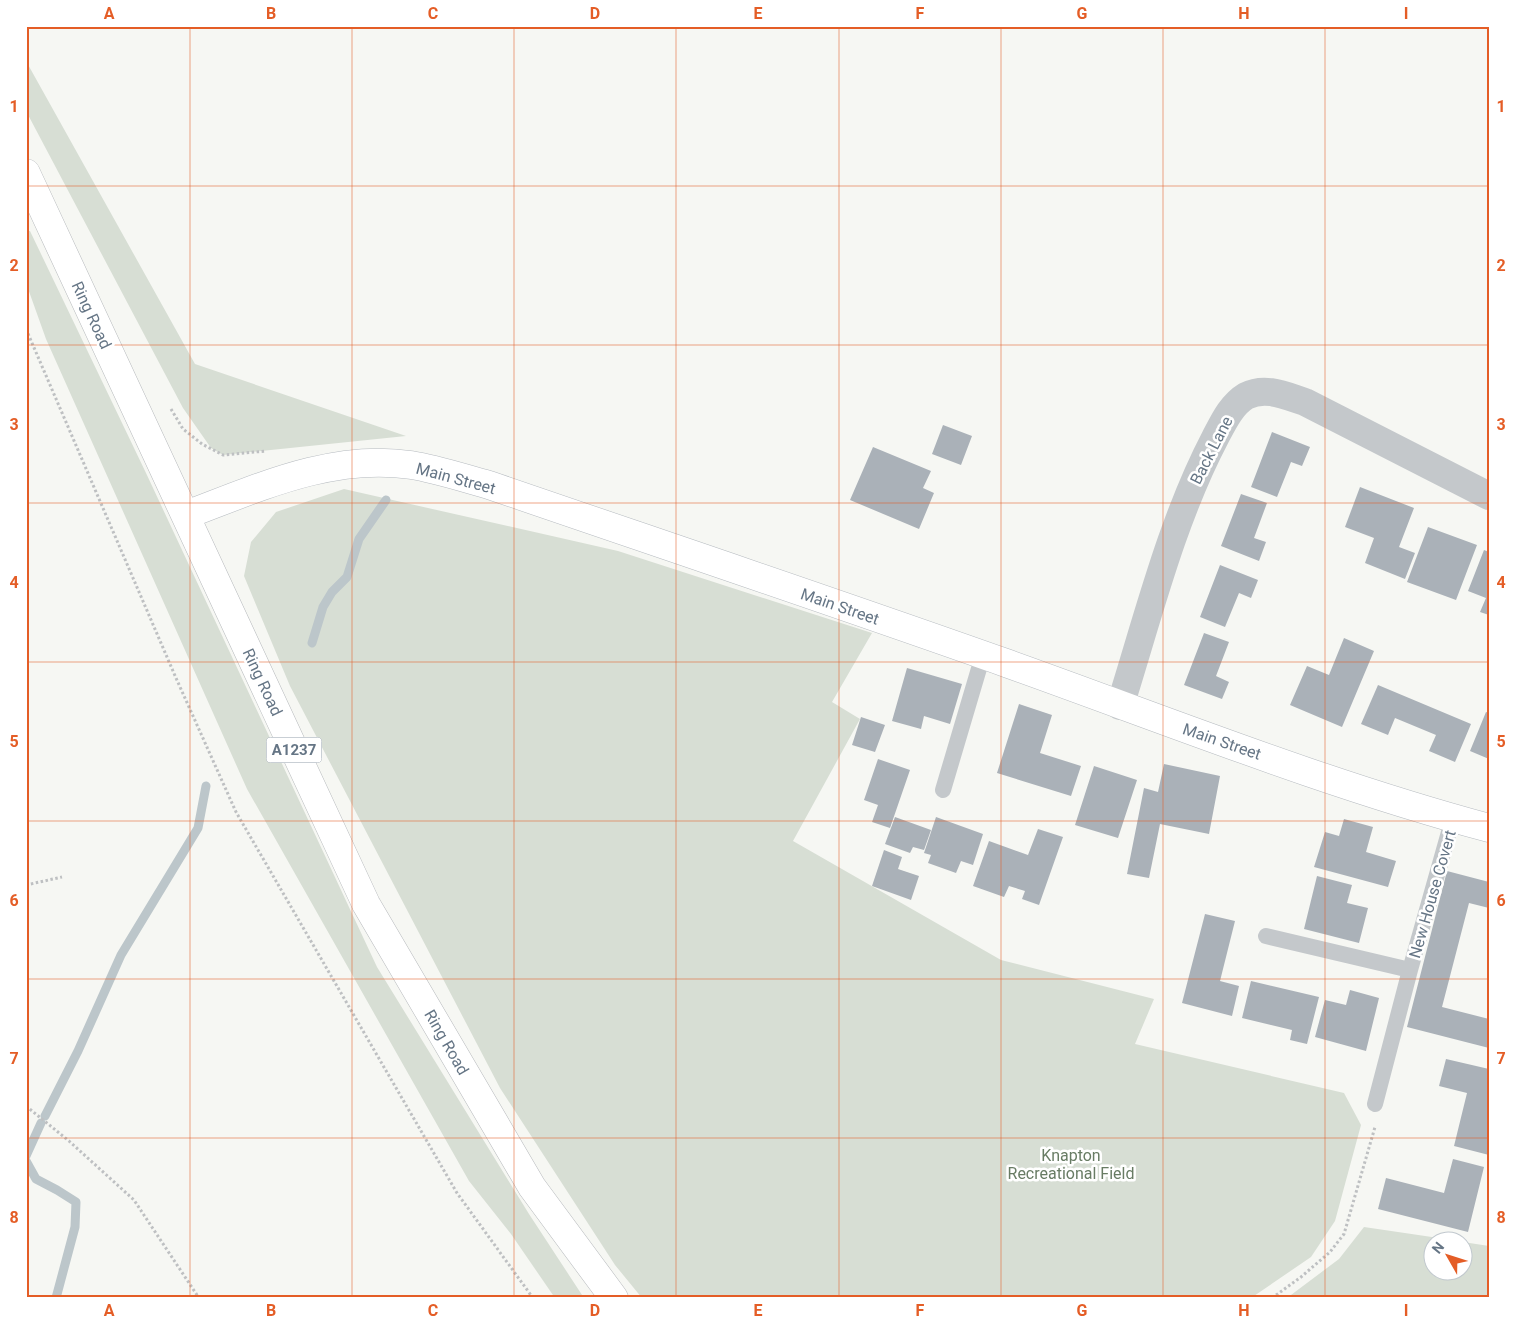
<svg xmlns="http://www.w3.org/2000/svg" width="1515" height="1324" font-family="Roboto,sans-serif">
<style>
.green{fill:#d7ded4}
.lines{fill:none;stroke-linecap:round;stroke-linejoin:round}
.stream{stroke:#bcc6ca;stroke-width:9}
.building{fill:#aab1b8}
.secondary-casing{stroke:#b6bbc0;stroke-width:29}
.highway-casing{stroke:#b7babd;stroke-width:29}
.path{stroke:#bec0c2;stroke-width:3;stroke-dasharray:2.5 2.5;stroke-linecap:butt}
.lane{stroke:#c4c8cb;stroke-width:16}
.street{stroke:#c4c8cb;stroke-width:28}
.secondary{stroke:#fff;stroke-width:28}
.highway{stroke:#fff;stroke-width:28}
.grid{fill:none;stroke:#e45d26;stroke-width:1;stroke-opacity:0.55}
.labels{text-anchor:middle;stroke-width:5;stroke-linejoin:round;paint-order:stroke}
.shield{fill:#fff;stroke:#939eaa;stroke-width:1}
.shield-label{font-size:15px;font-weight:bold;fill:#657585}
.street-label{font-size:16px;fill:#657585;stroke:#fff}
.park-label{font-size:16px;fill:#687c64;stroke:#fff}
.neatline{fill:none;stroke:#e45d26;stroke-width:2}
.grid-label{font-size:16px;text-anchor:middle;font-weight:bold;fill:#e45d26}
</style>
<rect width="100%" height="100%" fill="#f6f7f3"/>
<path class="green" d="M26,61l169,303 211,72 -183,19 -12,-7 -28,-40 -157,-297z
M26,231h4l116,242 231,494 152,247 55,84h-29l-44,-64 -42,-53 -222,-392 -201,-450 -20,-56z
M344,489l274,62 254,82 -40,69 28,17 -67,122 208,119 153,39 -19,45 209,49 17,32 -26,96 -24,36 -60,41h-609l-27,-33 -115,-177 -210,-402 -46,-110 7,-34 25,-30z
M1364,1227l95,14 -27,1v30h30l1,-30 26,4v52h-202l52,-39z"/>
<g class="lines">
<path class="stream" d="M312,643l11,-36 9,-15 15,-15 12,-38 27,-39
M45,1116l33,-65 43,-96 77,-127 8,-42
M26,1156l15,-33
M26,1161l10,18 21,11 19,12 -1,25 -19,71"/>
</g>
<path class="building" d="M943,425l29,11 -11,29 -29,-11z
M1272,432l38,15 -8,19 -11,-4 -14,35 -26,-10z
M873,447l58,24 -8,17 11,5 -15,36 -69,-29z
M1360,487l54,21 -15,39 16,6 -10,26 -40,-16 9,-25 -29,-11z
M1241,494l26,9 -13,35 12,4 -7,19 -38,-15z
M1428,527l49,18 -21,55 -49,-18z
M1484,550l5,2v63l-9,-3 6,-14 -18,-7z
M1220,565l38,15 -7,18 -12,-5 -14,34 -25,-10z
M1204,633l25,9 -13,34 13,6 -7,17 -38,-14z
M1344,638l30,13 -32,76 -52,-22 17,-39 22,9z
M907,668l55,16 -12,40 -26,-8 -3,13 -29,-8z
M1378,685l93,39 -16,38 -26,-11 7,-16 -41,-17 -7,17 -27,-11z
M1019,704l33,11 -12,38 41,13 -10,30 -74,-23z
M1486,712l3,1v46l-19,-8z
M861,717l24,8 -10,27 -23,-7z
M878,759l32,11 -20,58 -18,-6 6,-17 -14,-5z
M1164,764l56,12 -11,58 -49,-10 -11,54 -22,-4 17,-86 14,4z
M1094,766l43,14 -19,58 -43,-13z
M895,817l36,13 -7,20 -11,-3 -3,6 -25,-9z
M936,817l47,17 -10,31 -12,-4 -5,12 -28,-10 3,-8 -7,-2z
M1344,819l29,8 -7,25 30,9 -8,26 -74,-20 11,-35 14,4z
M1038,829l25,8 -24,68 -17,-6 3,-8 -16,-5 -5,11 -31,-11 16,-45 39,14z
M884,850l18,7 -4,12 21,7 -8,24 -39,-14z
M1447,871l42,11v26l-20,-5 -27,104 47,12v29l-82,-21z
M1317,876l35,9 -5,18 21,5 -9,35 -55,-14z
M1205,914l30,7 -15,60 19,5 -7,30 -50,-13z
M1251,981l68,16 -12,47 -17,-4 2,-10 -50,-12z
M1350,990l29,8 -13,53 -51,-14 10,-37 21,5z
M1446,1059l43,10v86l-35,-9 13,-53 -28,-7z
M1453,1159l31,8 -16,65 -90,-23 8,-31 58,15z"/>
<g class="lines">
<defs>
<path id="secondary" d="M186,515c72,-27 146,-62 225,-50 26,4 52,13 78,20 172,59 345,117 517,178 160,57 319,121 483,165"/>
<path id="highway" d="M26,173l340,731 166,283 82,111"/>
</defs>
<use href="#secondary" class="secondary-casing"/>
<use href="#highway" class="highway-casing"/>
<path class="path" d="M26,329l150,349 60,134 221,381 76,105
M171,409l12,20 19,15 21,11 43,-4
M26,885l36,-8
M26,1106l43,35 65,59 65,98
M1272,1298l29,-21 29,-25 14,-18 31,-107"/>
<path class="lane" d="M943,790l40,-135
M1266,936l144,34
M1375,1104l35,-134 43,-152"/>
<path class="street" d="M1120,706c28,-89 52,-186 95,-268 8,-15 16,-33 31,-42 20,-10 40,0 59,6l184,94"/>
<use href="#secondary" class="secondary"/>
<use href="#highway" class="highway"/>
</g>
<path class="grid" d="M190,26v1272M352,26v1272M514,26v1272M676,26v1272M839,26v1272M1001,26v1272M1163,26v1272M1325,26v1272M26,186h1463M26,345h1463M26,503h1463M26,662h1463M26,821h1463M26,979h1463M26,1138h1463"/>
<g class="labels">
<rect class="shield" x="266.5" y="737.5" width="55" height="25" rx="4"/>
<g class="shield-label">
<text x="294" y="755">A1237</text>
</g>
<g class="street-label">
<text transform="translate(92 315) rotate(65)" y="6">Ring Road</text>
<text transform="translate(1211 450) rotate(-63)" y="6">Back Lane</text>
<text transform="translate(456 478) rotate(15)" y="6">Main Street</text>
<text transform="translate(840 606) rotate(19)" y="6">Main Street</text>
<text transform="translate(263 682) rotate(65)" y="6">Ring Road</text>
<text transform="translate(1222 741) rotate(19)" y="6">Main Street</text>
<text transform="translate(1432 894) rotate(-74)" y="6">New House Covert</text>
<text transform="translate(447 1042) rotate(60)" y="6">Ring Road</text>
</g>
<g class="park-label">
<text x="1071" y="1161">Knapton<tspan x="1071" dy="18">Recreational Field</tspan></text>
</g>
</g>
<rect width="1515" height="1324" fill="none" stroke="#ffffff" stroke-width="55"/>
<g transform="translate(1448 1256) rotate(309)"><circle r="24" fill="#ffffff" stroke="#c1c8ce"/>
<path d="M0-4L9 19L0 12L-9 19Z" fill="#e45d26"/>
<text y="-8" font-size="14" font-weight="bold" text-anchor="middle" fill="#657585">N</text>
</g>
<rect x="28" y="28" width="1460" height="1268" class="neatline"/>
<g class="grid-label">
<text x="109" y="19">A</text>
<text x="271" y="19">B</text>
<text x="433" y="19">C</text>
<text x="595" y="19">D</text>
<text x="758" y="19">E</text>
<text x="920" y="19">F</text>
<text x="1082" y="19">G</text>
<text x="1244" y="19">H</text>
<text x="1406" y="19">I</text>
<text x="14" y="112">1</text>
<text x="1501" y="112">1</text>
<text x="14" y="271">2</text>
<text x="1501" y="271">2</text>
<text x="14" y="430">3</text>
<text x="1501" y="430">3</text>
<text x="14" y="588">4</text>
<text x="1501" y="588">4</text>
<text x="14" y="747">5</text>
<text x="1501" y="747">5</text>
<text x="14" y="906">6</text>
<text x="1501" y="906">6</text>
<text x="14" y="1064">7</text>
<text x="1501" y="1064">7</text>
<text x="14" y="1223">8</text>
<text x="1501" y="1223">8</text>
<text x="109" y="1316">A</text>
<text x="271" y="1316">B</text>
<text x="433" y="1316">C</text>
<text x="595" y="1316">D</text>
<text x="758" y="1316">E</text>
<text x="920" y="1316">F</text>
<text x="1082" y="1316">G</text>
<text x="1244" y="1316">H</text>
<text x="1406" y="1316">I</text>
</g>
</svg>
